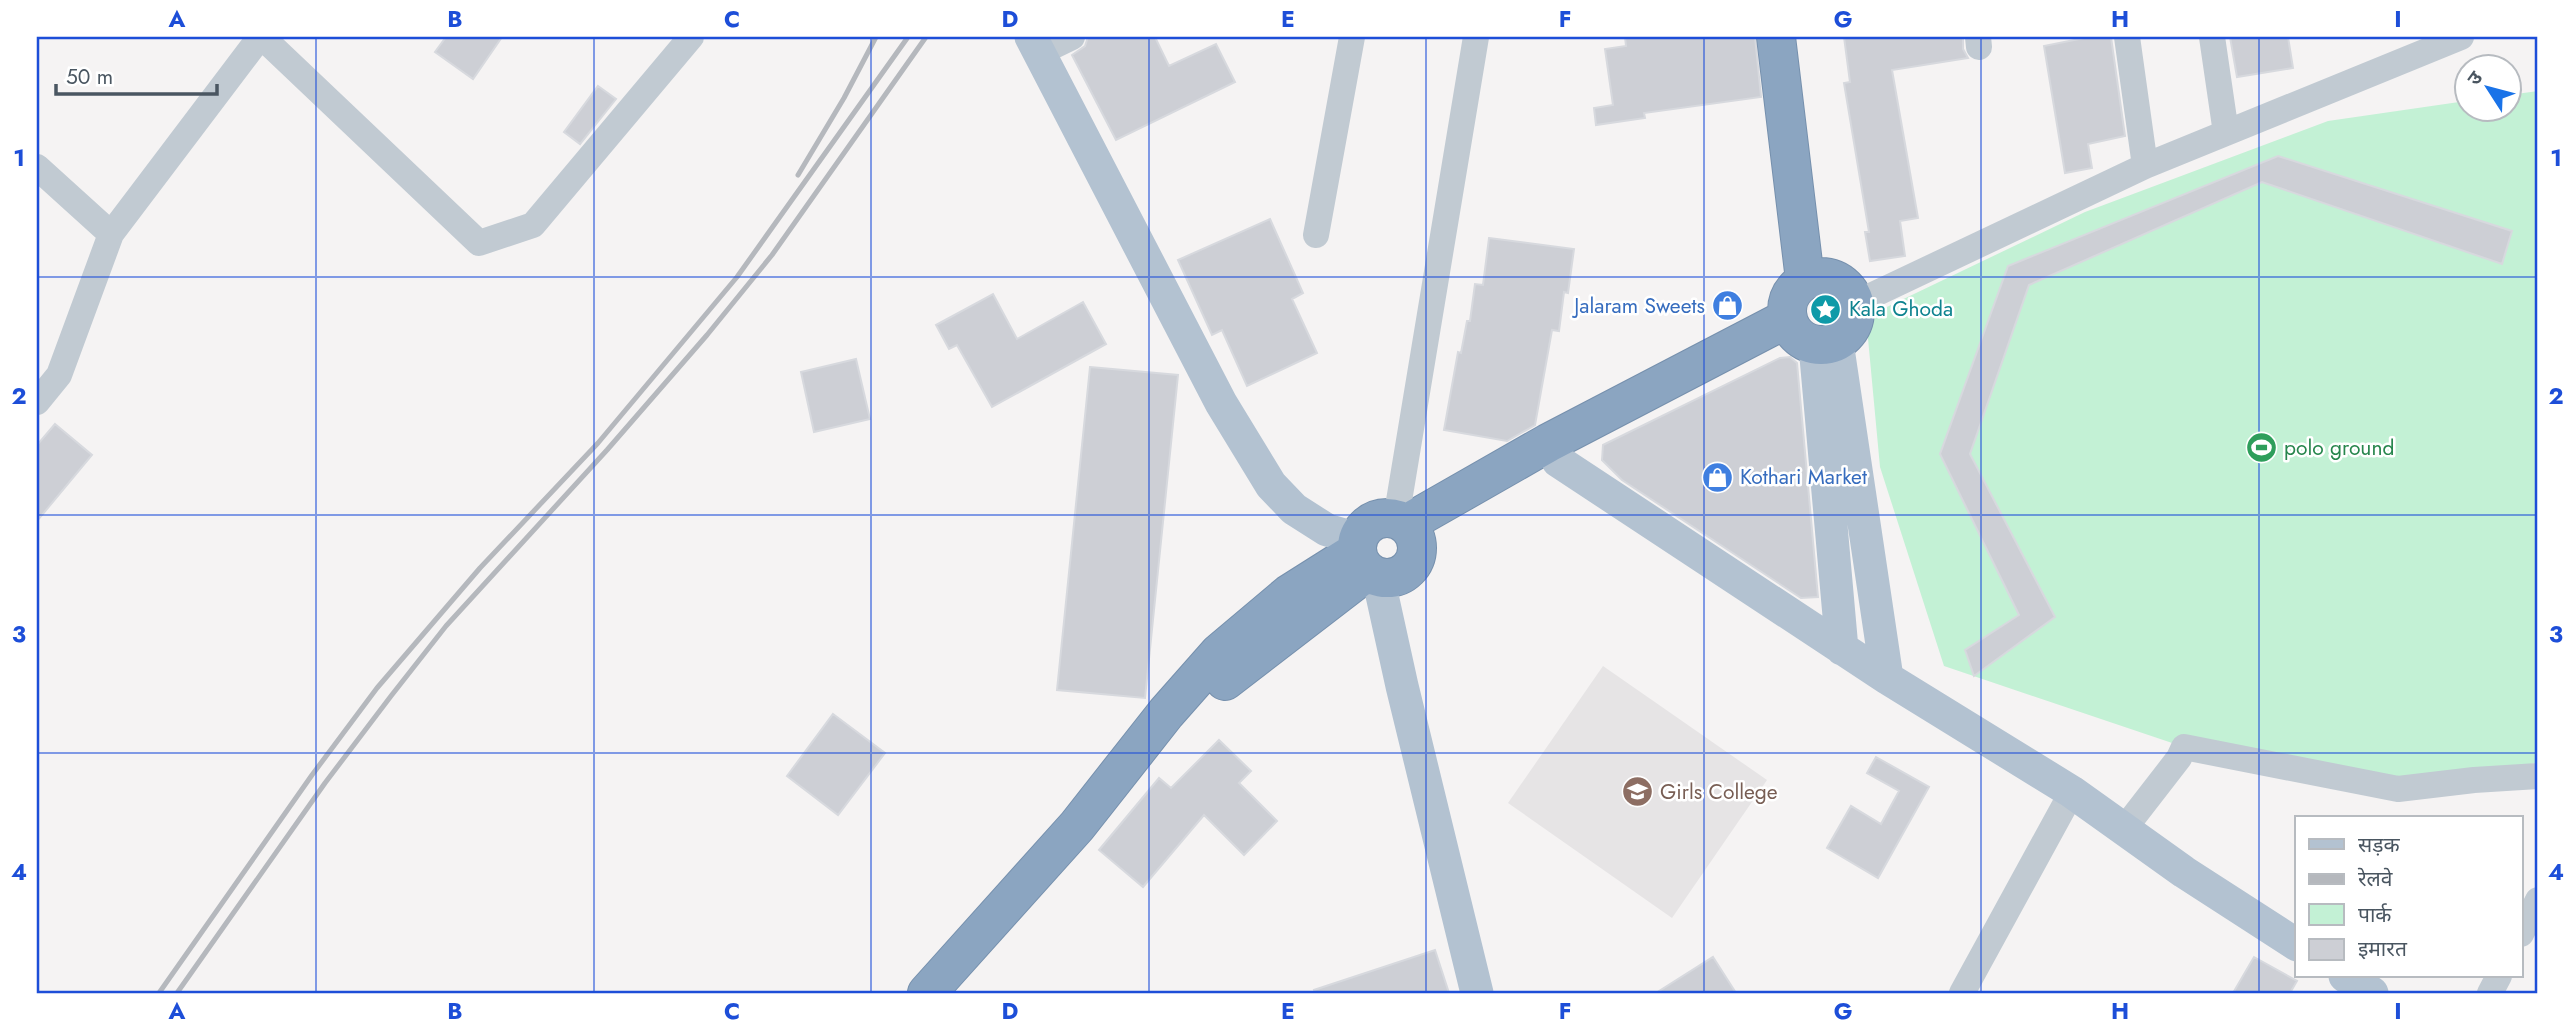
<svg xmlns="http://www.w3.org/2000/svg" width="2575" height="1030" font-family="Jost,'Noto Sans Devanagari',sans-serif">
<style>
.education{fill:#e6e4e5}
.green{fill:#c3f1d5}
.building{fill:#cdcfd5;stroke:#d7d9de;stroke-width:2}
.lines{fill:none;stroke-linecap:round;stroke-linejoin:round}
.highway-casing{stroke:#7690ad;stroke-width:40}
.minor{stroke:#c1cad2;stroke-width:26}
.major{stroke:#b3c2d1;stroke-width:33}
.highway{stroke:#8ba5c1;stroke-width:38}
.rail{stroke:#b5b8bd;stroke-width:5}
.grid{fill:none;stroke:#1d4ed8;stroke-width:2;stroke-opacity:0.55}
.labels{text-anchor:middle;stroke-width:5;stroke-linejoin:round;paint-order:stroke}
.shop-label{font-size:21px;fill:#366cbe;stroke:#fff;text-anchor:end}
.culture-label{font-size:21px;fill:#0d838f;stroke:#fff;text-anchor:start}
.leisure-label{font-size:21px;fill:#27864d;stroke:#fff;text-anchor:start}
.education-label{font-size:21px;fill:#785e54;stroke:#fff;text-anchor:start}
.neatline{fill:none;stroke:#1d4ed8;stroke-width:2.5}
.grid-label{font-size:23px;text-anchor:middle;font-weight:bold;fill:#1d4ed8}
</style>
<rect width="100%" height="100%" fill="#f5f3f3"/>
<path class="education" d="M1603,666l164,114 -95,138 -164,-115z"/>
<path class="green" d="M2538,91v671l-87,24 -267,-39 -240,-81 -64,-199 -14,-150 219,-105 243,-91 138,-20v7h42l1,-13z"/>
<path class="building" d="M446,37h56l-29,42 -38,-27z
M1088,37h67l14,29 47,-22 19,38 -119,58 -44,-85 13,-9z
M1625,37h130l6,60 -117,16 1,5 -49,7 -2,-17 19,-3 -8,-56 21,-3z
M1844,37h119v12l5,9 -76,12 26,148 -18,3 5,35 -35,5 -5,-29h4l-25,-149 6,-1z
M2089,37h22l14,99 -37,8 4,24 -27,5 -21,-127z
M2230,37h58l5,31 -56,9z
M598,86l18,13 -36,45 -16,-12z
M2278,156l234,75 -10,33 -240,-82 -233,103 -59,169 85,163 -81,59 -9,-26 54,-35 -79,-161 68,-188z
M1270,219l33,74 -11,6 25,54 -70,33 -25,-56 -10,5 -34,-75z
M1489,238l85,11 -6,44 -4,-1 -5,39 -7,-1 -17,95 -28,16 -63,-11 14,-78 3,1 6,-32h3l5,-37 8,1z
M993,294l24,45 66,-37 23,42 -114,63 -35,-62 -8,4 -13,-24z
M1790,357l7,6 21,234 -17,1 -179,-118 -20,-20 1,-15 177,-87z
M856,359l14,60 -56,13 -13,-60z
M1090,367l88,8 -33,323 -88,-8z
M55,424l37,31 -55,66v-76z
M833,714l52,39 -47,62 -51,-39z
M1219,740l32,31 -12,12 38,38 -33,34 -40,-40 -61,72 -44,-37 60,-72 12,10z
M1876,757l53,30 -51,91 -51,-30 24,-42 30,18 18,-33 -32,-18z
M1435,950l14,43h-134l-1,-3z
M1713,957l23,36h-80z
M2254,957l43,24 -7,12h-57z"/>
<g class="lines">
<defs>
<path id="highway" d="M1776,37l29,243
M1787 311a34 34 0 1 1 68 0a34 34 0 1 1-68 0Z
M1357 548a30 30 0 1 1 60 0a30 30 0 1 1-60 0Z
M1406,524l142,-81 240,-125
M1225,681l143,-110
M927,993l150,-167 89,-113 53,-60 70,-59 68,-43"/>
</defs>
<use href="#highway" class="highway-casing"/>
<path class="minor" d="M262,37l217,206 54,-18 158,-188
M1978,37l1,10
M2127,37l18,129
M2212,37l14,96
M1039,53l33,-16
M37,167l74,67 -52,141 -22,27
M111,234l149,-197
M1316,235l36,-198
M1856,303l289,-137 316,-129
M1396,519l80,-482
M2124,829l55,-71 5,-11 214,42 76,-9 64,-4
M2521,934l17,-34
M1962,993l110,-201
M2490,993l9,-17"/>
<path class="major" d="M1031,37l190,366 50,82 23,24 33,21 31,9
M1837,342l50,336
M1815,346l27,303
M1558,461l329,217 185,114 112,80 113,73
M1378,577l24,109 75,307
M2345,976l27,17"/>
<use href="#highway" class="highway"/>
<path class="rail" d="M798,175l46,-77 32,-61
M159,993l153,-218 65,-87 103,-120 118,-125 139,-166 171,-240
M177,993l148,-210 66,-87 55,-70 161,-176 100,-115 65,-80 154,-218"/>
</g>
<path class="grid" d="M316,37v956M594,37v956M871,37v956M1149,37v956M1426,37v956M1704,37v956M1981,37v956M2259,37v956M37,277h2501M37,515h2501M37,753h2501"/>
<defs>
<symbol id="shop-disc" viewBox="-11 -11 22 22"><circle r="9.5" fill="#3f7fe0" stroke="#fff"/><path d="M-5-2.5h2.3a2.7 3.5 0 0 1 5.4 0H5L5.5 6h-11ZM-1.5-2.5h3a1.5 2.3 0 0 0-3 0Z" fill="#fff"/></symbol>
<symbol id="sight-disc" viewBox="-11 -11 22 22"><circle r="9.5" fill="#0f9aa8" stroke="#fff"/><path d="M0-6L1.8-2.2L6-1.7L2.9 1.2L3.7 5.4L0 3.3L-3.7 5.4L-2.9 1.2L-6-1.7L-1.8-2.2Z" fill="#fff"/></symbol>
<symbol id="stadium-disc" viewBox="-11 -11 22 22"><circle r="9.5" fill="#2e9e5b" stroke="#fff"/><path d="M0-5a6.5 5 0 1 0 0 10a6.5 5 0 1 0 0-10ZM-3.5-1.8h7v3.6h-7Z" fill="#fff"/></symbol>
<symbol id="university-disc" viewBox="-11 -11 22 22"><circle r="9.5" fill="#8d6e63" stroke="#fff"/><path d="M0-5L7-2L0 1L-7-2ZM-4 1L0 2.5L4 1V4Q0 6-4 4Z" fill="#fff"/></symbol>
</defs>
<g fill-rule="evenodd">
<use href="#shop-disc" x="1710" y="288" width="35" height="35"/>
<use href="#sight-disc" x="1808" y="292" width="35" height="35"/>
<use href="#stadium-disc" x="2244" y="430" width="35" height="35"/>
<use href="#shop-disc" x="1700" y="460" width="35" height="35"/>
<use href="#university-disc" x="1620" y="774" width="35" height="35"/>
</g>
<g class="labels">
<g class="shop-label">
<text x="1705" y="313">Jalaram Sweets</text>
<text x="1740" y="484" text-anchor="start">Kothari Market</text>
</g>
<g class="culture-label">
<text x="1849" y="316">Kala Ghoda</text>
</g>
<g class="leisure-label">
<text x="2284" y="455">polo ground</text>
</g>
<g class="education-label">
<text x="1660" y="799">Girls College</text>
</g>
</g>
<rect width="2575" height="1030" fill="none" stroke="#ffffff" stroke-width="77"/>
<rect x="2295" y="816" width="228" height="161" fill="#ffffff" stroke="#b7bbc0" stroke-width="2"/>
<rect x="2309" y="839" width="35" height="10" fill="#b3c2d1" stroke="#b7bbc0" stroke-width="2"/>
<text x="2358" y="852" font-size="21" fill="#4a5661">सड़क</text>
<rect x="2309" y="874" width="35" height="10" fill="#b5b8bd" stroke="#b7bbc0" stroke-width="2"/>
<text x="2358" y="886" font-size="21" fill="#4a5661">रेलवे</text>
<rect x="2309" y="904" width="35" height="21" fill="#c3f1d5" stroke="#b7bbc0" stroke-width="2"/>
<text x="2358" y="922" font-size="21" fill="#4a5661">पार्क</text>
<rect x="2309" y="939" width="35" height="21" fill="#cdcfd5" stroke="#b7bbc0" stroke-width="2"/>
<text x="2358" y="956" font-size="21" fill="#4a5661">इमारत</text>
<g transform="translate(2488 88) rotate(306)"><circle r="33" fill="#ffffff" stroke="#b7bbc0" stroke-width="2"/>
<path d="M0-5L12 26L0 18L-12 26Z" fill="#1a73e8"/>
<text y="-10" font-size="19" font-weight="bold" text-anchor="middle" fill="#4a5661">उ</text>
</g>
<path d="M56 84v10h161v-10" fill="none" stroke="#4a5661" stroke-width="3.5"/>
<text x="66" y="84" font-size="21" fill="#4a5661" stroke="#ffffff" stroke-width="5" paint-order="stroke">50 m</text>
<rect x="38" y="38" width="2498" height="954" class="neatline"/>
<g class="grid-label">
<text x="177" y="27">A</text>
<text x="455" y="27">B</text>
<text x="732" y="27">C</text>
<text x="1010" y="27">D</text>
<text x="1288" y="27">E</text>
<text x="1565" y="27">F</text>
<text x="1843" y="27">G</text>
<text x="2120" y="27">H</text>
<text x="2398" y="27">I</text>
<text x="19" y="166">1</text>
<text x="2556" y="166">1</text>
<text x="19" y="404">2</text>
<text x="2556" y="404">2</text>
<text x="19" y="642">3</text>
<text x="2556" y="642">3</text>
<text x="19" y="880">4</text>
<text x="2556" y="880">4</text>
<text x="177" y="1019">A</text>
<text x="455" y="1019">B</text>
<text x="732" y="1019">C</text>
<text x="1010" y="1019">D</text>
<text x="1288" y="1019">E</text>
<text x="1565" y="1019">F</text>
<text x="1843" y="1019">G</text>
<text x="2120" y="1019">H</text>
<text x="2398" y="1019">I</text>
</g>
</svg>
